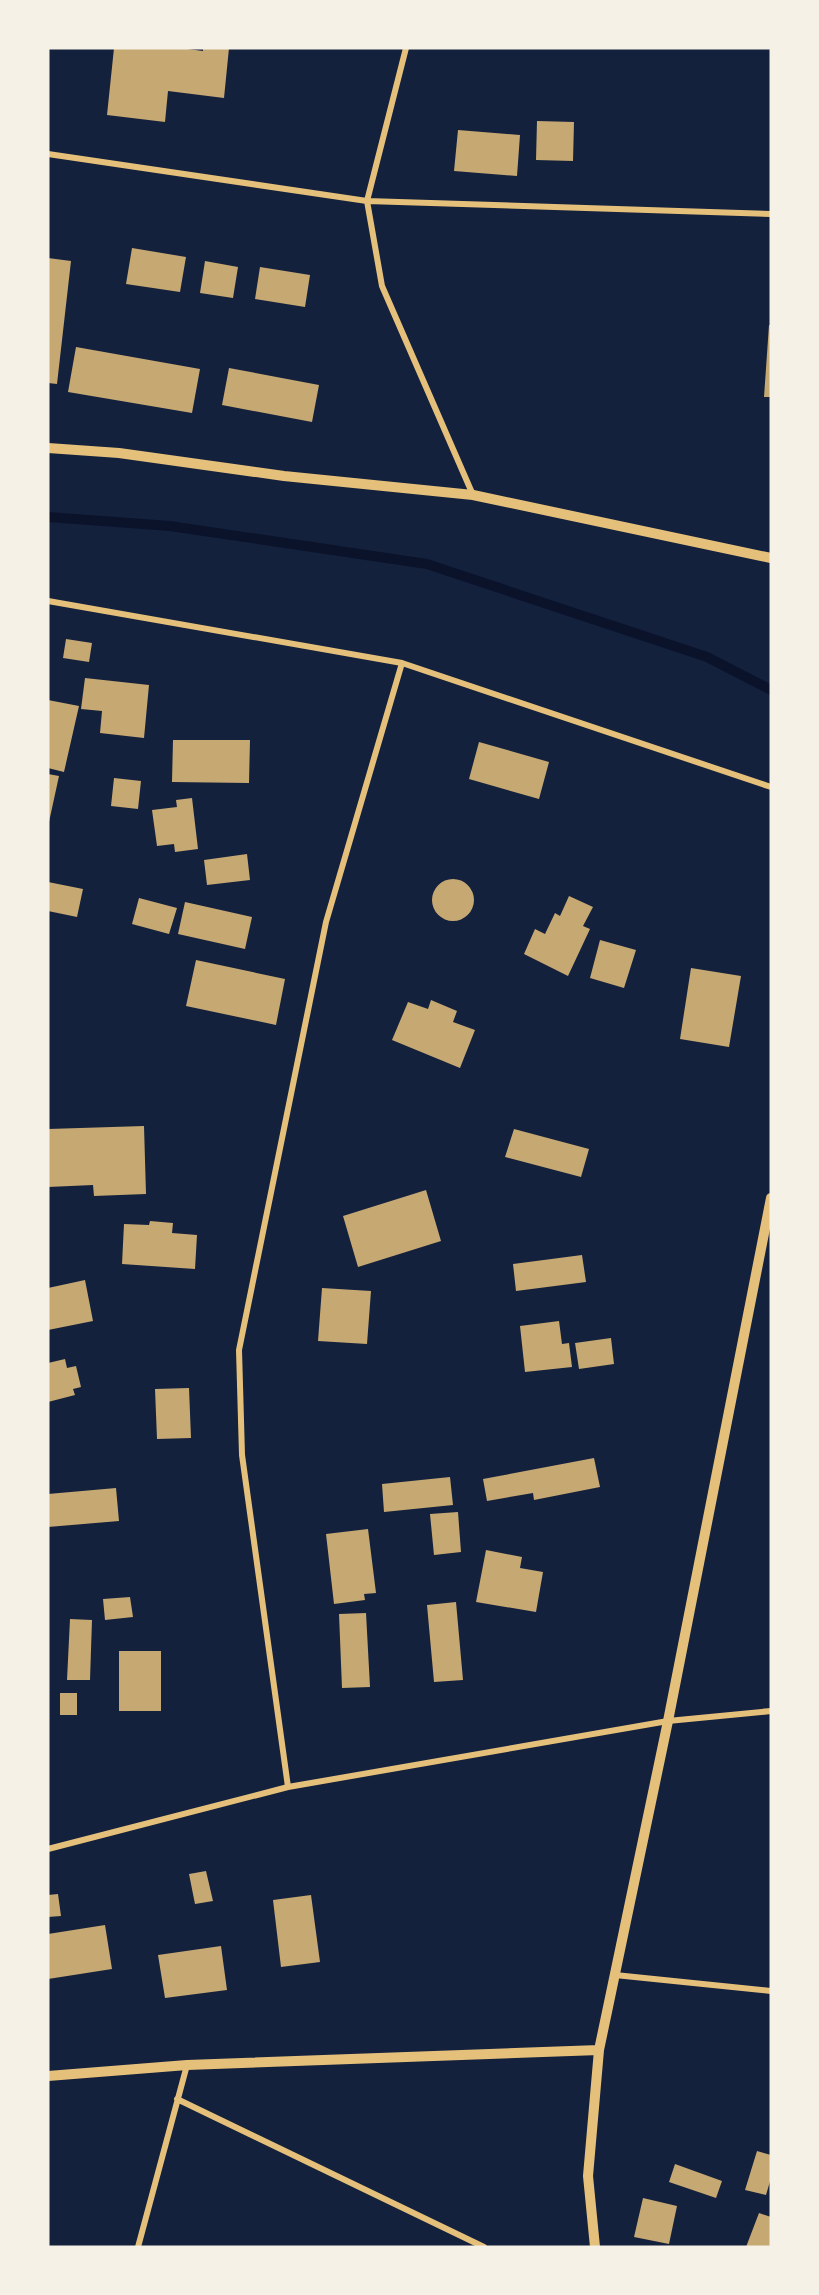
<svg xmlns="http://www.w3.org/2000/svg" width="819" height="2295" font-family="'Titillium Web',sans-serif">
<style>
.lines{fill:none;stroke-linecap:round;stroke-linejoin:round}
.stream{stroke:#0b132b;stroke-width:10}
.building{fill:#c6a872}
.minor{stroke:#e5c07b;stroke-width:6}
.tertiary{stroke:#e5c07b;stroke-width:10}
</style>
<rect width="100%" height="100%" fill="#14213d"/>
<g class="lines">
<path class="stream" d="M48,517l122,9 257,38 280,93 64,33"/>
</g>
<path class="building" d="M114,48h66l23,3v-3h26l-5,50 -56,-7 -3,31 -58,-7z
M537,121l37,1 -1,39 -37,-1z
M458,130l62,5 -3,41 -63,-5z
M132,248l54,9 -6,35 -54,-8z
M48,258l23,3 -14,123 -9,-1z
M205,261l33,6 -5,31 -33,-5z
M260,267l50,8 -5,32 -50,-8z
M769,325h2v72h-7z
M76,347l124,22 -8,44 -124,-21z
M229,368l90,17 -7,37 -90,-17z
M66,639l26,4 -3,19 -26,-4z
M85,678l64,7 -5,53 -44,-5 2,-22 -21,-2z
M48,700l31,6 -15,66 -16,-4z
M173,740h77l-1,43 -77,-1z
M479,742l70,20 -10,37 -70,-20z
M48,774l11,2 -10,46h-1z
M114,778l27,3 -3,28 -27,-3z
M192,798l6,51 -23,3 -1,-8 -17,2 -5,-36 25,-3 -1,-7z
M247,854l3,26 -43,5 -3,-25z
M432 900a21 21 0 1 1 42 0a21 21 0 1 1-42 0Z
M48,882l35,7 -6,28 -29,-6z
M569,896l24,11 -10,19 7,3 -22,47 -44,-22 11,-25 10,5 10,-21 5,3z
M139,898l38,10 -8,26 -37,-10z
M185,902l67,15 -7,32 -67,-15z
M600,940l36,10 -12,38 -34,-10z
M196,960l89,19 -9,46 -90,-19z
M691,968l50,8 -12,71 -49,-8z
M431,1000l26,11 -4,11 22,8 -15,38 -68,-28 16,-38 20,7z
M144,1126l2,68 -52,2 -1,-11 -45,2v-58z
M514,1129l75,20 -8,28 -76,-20z
M426,1190l15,51 -83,26 -15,-51z
M150,1221l23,2 -1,10 25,2 -2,34 -73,-5 2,-40 25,1z
M582,1255l4,27 -70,9 -3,-27z
M85,1280l8,41 -45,9v-42z
M322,1288l49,3 -4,53 -49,-3z
M559,1321l3,23 7,-1 3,24 -47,5 -5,-46z
M611,1338l3,26 -35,5 -4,-26z
M65,1359l2,9 9,-2 5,21 -8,2 2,6 -27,7v-39z
M189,1388l2,50 -34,1 -2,-50z
M594,1458l6,29 -66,13 -1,-7 -46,8 -4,-22z
M450,1477l3,28 -69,7 -2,-28z
M116,1488l3,33 -71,6v-33z
M458,1512l3,40 -27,3 -4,-41z
M368,1529l8,64 -12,1 1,6 -31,4 -8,-70z
M486,1550l36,7 -2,11 23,4 -7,40 -60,-10z
M130,1597l3,20 -28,3 -2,-21z
M456,1602l7,78 -29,2 -7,-77z
M366,1613l4,74 -28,1 -3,-74z
M70,1619l22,1 -2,60h-23z
M119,1651h42v60h-42z
M60,1693h17v22h-17z
M206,1871l7,30 -18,3 -6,-30z
M58,1894l3,22 -13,1v-22z
M311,1895l9,67 -39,5 -8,-67z
M105,1925l7,44 -64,10v-45z
M221,1946l6,44 -62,8 -7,-43z
M757,2151l14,4v23l-5,17 -21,-5z
M675,2164l47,17 -6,17 -47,-16z
M643,2198l34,8 -8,38 -35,-7z
M759,2213l12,4v30h-25z"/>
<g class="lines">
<path class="minor" d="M406,48l-39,153 15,85 91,209
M48,154l319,47 404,13
M48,601l354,62 369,124
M288,1787l-46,-332 -3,-105 87,-428 76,-259
M48,1849l240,-62 380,-66 103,-10
M615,1975l156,16
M177,2099l307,148
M138,2247l49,-182"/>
<path class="tertiary" d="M48,448l71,5 165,23 189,19 298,63
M48,2076l139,-11 412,-15
M595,2247l-7,-71 11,-126 69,-329 103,-523"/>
</g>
<rect width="819" height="2295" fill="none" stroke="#f6f1e7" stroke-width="99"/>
</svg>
